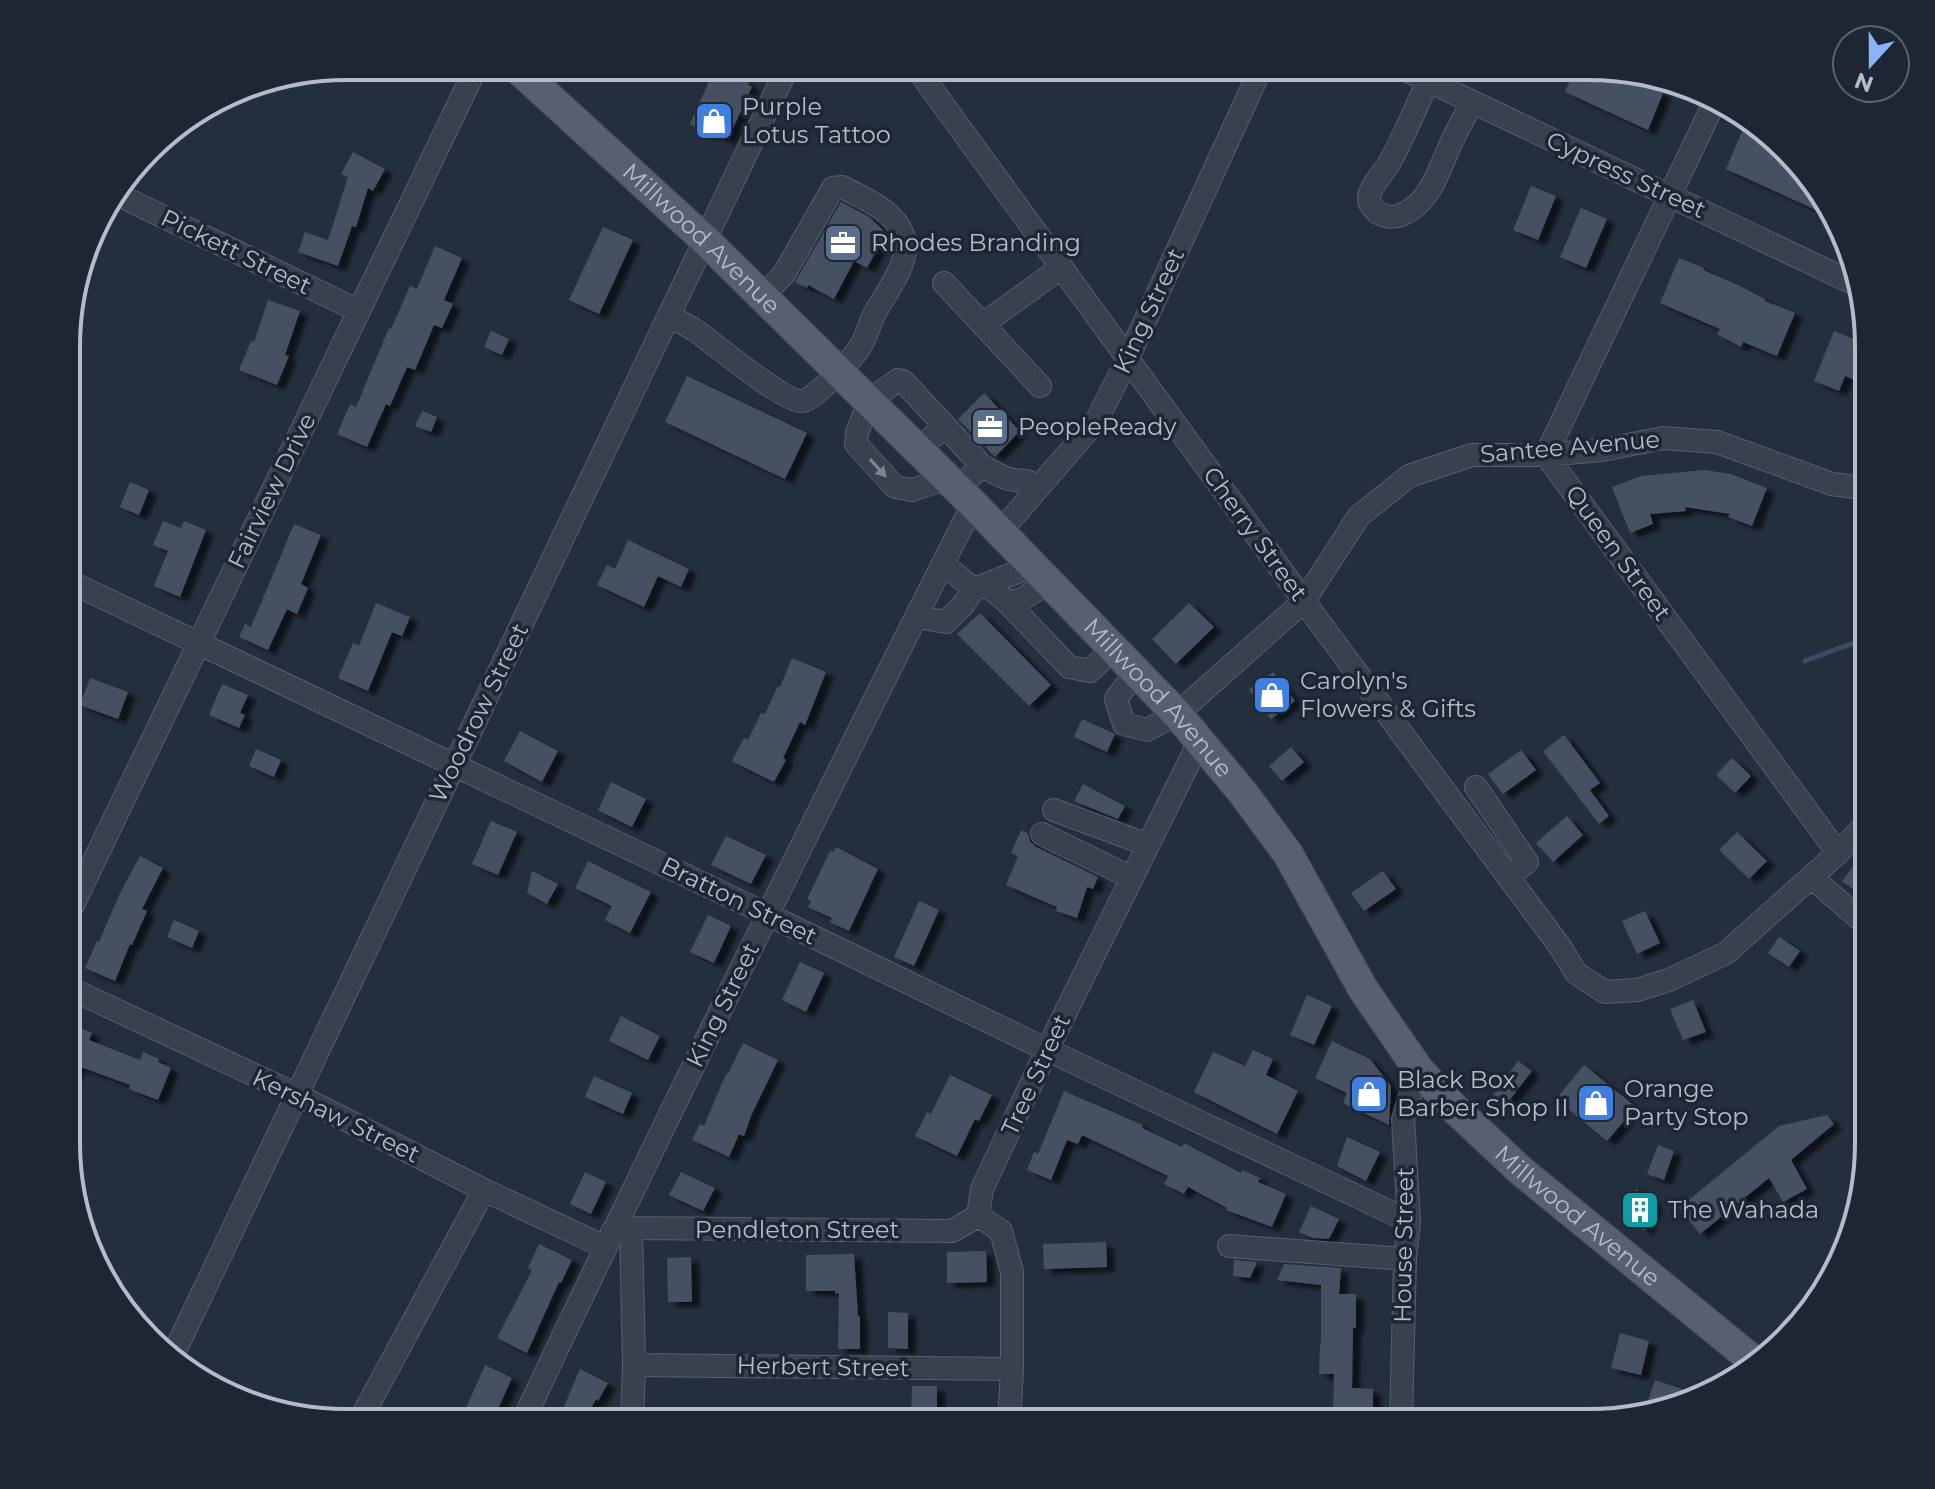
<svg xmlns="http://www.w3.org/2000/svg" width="1935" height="1489" font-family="Montserrat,sans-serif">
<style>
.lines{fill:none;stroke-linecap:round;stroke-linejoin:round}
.stream{stroke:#394c67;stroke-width:5}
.building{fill:#455162;filter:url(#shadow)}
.minor-casing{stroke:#565f6c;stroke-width:24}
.major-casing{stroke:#414a57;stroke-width:32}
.minor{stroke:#38414e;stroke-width:22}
.major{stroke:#56606e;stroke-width:30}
.oneway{fill:#7c8592}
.labels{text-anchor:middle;stroke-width:7;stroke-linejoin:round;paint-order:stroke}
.poi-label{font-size:24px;fill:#b4bcc9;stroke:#1d2633;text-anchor:start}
.street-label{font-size:24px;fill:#b4bcc9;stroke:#1d2633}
.rim{fill:none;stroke:#b4bcc9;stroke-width:4}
</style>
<defs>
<filter id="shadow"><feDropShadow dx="8" dy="5" stdDeviation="2" flood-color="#0009"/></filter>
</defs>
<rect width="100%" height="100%" fill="#242f3e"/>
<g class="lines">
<path class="stream" d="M1805,661l37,-14 27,-8"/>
</g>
<path class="building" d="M1576,67h17l17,7 2,-3 51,22 -15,37 -83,-38z
M715,68l34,15 -1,2 4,2 -24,52 -16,-5 -1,2 -21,-12z
M1746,122l27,13 65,85 -112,-51z
M353,152l32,17 -12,22 -5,-3 -12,39 -4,-1 -14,40 -40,-14 7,-20 23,8 20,-63 -7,-3z
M1531,186l25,10 -18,44 -25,-10z
M841,202l28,15 17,16 -19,35 -13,-7 -20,38 -26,-14 -1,3 -12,-6z
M1581,208l26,11 -21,49 -26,-11z
M603,227l30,13 -34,74 -30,-14z
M435,246l27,12 -18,42 9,4 -11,24 -8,-3 -19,45 -8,-3 -17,39 -4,-2 -19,43 -30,-13 13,-30 6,3 33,-79 2,1 19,-43 7,3z
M1679,258l25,10 -1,2 35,15 27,14v2l30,12 -18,43 -34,-14 -2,5 -24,-13 3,-5 -60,-26z
M268,300l32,11 -15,44 4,1 -12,29 -38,-15 12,-29 3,1z
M491,331l18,8 -7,16 -18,-8z
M1834,331l25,10 -3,7 13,5v33l-24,-10 -6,15 -25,-10z
M687,376l120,57 -22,46 -120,-57z
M984,393l36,38 -25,26 -37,-38z
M422,411l15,6 -6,15 -16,-6z
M1704,470l27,4 36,14 -15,38 -24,-9 2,-3 -45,-7 1,4 -36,3 3,10 -23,9 -18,-46 29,-11z
M130,482l19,8 -10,25 -19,-8z
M163,521l18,7 3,-7 22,9 -26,67 -26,-11 14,-35 -15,-6z
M294,524l27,11 -20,49 7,4 -11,26 -10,-5 -19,41 -29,-13 6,-13 6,3z
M628,540l61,29 -8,18 -23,-11 -14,31 -47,-22 10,-20 8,4z
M376,603l34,14 -8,19 -10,-4 -24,59 -30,-13 15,-35 6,3z
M1189,603l25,24 -38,37 -24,-25z
M980,613l71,72 -22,21 -72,-72z
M792,658l34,14 -21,53 -5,-3 -17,36 3,2 -12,22 -42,-21 12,-23 4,2 13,-27 4,1 13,-28 2,1z
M1273,672l22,29 -24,18 -22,-29z
M90,678l38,14 -10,27 -38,-14z
M222,684l26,11 -8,18 5,2 -6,13 -30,-13z
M1082,719l33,15 -8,18 -33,-15z
M520,731l38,20 -16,31 -38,-21z
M1564,735l36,48 -10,7 19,26 -10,8 -56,-73z
M1291,747l13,15 -22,19 -13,-15z
M256,749l25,11 -7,17 -25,-11z
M1521,750l15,20 -33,24 -15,-20z
M1732,758l19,18 -16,17 -19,-18z
M611,782l35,17 -14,28 -34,-17z
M1083,784l42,22 -7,13 -44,-18z
M1567,816l16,19 -30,27 -17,-19z
M491,821l26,11 -19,43 -26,-11z
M1021,830l7,4 2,7 6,6 62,30 -5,12 -6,-2 -10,31 -21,-7 1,-4 -51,-22 12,-29 -7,-3z
M1737,832l30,29 -18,18 -30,-29z
M726,836l40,19 -15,29 -40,-19z
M836,847l42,22 -29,62 -19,-9 2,-4 -24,-11 3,-6 -4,-2 14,-29 9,-19 4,1z
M140,856l23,12 -21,41 5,2 -15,34 -2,-1 -15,37 -30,-13 12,-27 2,1 21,-49z
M588,861l63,31 -21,41 -25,-13 7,-14 -37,-18z
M1855,864l14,10v27l-27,-20z
M532,871l26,13 -11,20 -20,-11z
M1383,871l13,18 -32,22 -13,-18z
M919,901l20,9 -25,56 -20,-9z
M1645,911l15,32 -23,11 -15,-33z
M708,915l23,11 -17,37 -24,-11z
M174,920l25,11 -7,17 -25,-11z
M1779,937l21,14 -11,16 -21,-14z
M800,962l24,11 -18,39 -24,-12z
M1307,995l25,11 -18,39 -24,-10z
M1693,1000l13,32 -23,8 -13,-31z
M621,1016l39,20 -12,24 -39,-19z
M67,1022l25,11 -3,7 51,20 3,-8 16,7 -1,3 13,6 -13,32 -29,-11 1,-4 -52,-19 -11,26z
M1332,1041l38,18 21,27 -2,39 -46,-22 4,-10 -32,-15z
M743,1043l35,17 -27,56 -7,20 -5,-2 -10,23 -37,-17 8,-16 4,2 22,-52h2z
M1253,1050l20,9 -7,16 32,16 -21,43 -83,-42 19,-40 32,14z
M1518,1061l14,10 -26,34 -13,-10z
M1584,1065l52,42 -29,34 -51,-42z
M950,1075l42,20 -13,26 -4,-2 -18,37 -42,-20 12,-24 4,2z
M594,1076l38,17 -9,21 -38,-17z
M1064,1091l79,34 -1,3 40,19 2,-4 57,30 1,-3 18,8 -2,4 28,12 -14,33 -46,-17 1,-2 -39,-21 -4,7 -20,-10 4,-8 -86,-41 -4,9 -11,-4 -16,40 -24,-10 7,-18 4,2z
M1827,1115l7,9 -43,36 16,29 -24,13 -14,-24 -69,56 -21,-26 100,-82z
M1347,1137l33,15 -14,29 -29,-15z
M1658,1145l16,6 -10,29 -17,-6z
M585,1172l21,10 -15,32 -21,-10z
M681,1172l34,16 -12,23 -34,-16z
M1636,1189l19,15 -10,27 -22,-16z
M1311,1206l28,13 -10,20 -16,-1 -14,-6z
M1106,1242l1,25 -63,2 -1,-25z
M539,1244l33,16 -11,23 -2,-1 -32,71 -30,-15 35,-68 -4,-2z
M986,1251l1,31 -40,1v-31z
M854,1254l4,62h2v33h-22l1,-56 -4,1v-3h-29v-36z
M691,1257l1,45h-24l-1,-44z
M1234,1260l23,2 -7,16 -17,-2z
M1284,1264l57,4 -2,26h17v34h-3l-1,60 21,1v25h-40l1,-40h-15l1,-31h1v-58l-44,-5z
M888,1312l20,1v36l-20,-1z
M1620,1333l29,8 -8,34 -30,-7z
M485,1365l27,13 -20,44h-32z
M580,1369l28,14 -10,18 -2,-2 -12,24h-27z
M1655,1380l48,16 -58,14z
M912,1386h25v36l-26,-1z"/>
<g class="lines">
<defs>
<path id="minor" d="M915,66l402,553 244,329 15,25 29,19 32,-2 32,-10 57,-27 112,-100 31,-32
M1397,66l458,218
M1428,81c-12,26 -23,53 -37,79 -5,10 -21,26 -22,37 -1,6 4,11 8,15 7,5 16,6 24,3 30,-12 39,-48 51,-74 6,-13 14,-26 20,-39
M1716,99l-170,356 292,398
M114,193l245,118
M101,214l5,-11
M944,283l96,103
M669,316c9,5 18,9 27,15 18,12 89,73 107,70 12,-2 50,-43 57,-54 6,-9 8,-19 12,-28 11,-25 41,-55 31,-84 -9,-25 -40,-37 -61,-48l-9,1 -49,86 -22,23
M983,324l79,-57
M945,426l37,40 -24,22
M918,450l27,-24 -42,-45 -5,-1 -29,21 -12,32 -1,11 39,43 17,3 35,-12
M982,466c10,5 20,12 31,14 15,2 12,-2 25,8
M1000,532l97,-112 31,-62 134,-292
M68,581l686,327 281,136 374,177
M986,585l21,17 14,-2 27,-18
M975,589l57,-23
M1007,602l62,65 21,4 23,-22
M918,614l11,5 17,3 17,-17 11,-16 -21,-17 -11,-6
M1136,672l-20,27 8,25 23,6 30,-16 127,-113 55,-85 50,-40 63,-21h74l56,-5 61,-12 54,4 115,42 37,5
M1476,787l51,75 -19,15
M1054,810l94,35
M1042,834l90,44
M1811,877l58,50
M67,917l410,-851
M67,987l230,108 187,95 121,57
M978,1216l4,-27 65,-139 153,-310
M978,1216l23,15 11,41v97l-3,54
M631,1228l3,137 -2,58
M612,1232l19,-4 321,3 26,-15
M1229,1246l176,13
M171,1359l617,-1293
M634,1365l378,4
M359,1422l125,-232
M522,1423c146,-309 297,-615 451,-919
M1401,1423l4,-164 4,-38 -6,-102 15,-50"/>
<g id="major">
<path id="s1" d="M515,66l190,174 268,264 204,210 66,79 45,61 75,135 55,80 37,40 65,61 235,192"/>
</g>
</defs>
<use href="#minor" class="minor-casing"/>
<use href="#major" class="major-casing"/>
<use href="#minor" class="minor"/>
<use href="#major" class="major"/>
</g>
<defs><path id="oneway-solid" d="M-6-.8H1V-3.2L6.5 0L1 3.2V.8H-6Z" transform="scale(2)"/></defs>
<use class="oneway" href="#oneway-solid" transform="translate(878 468) rotate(48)"/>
<defs>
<symbol id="shop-square" viewBox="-11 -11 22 22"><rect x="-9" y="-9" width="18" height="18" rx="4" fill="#3f7fe0" stroke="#1d2633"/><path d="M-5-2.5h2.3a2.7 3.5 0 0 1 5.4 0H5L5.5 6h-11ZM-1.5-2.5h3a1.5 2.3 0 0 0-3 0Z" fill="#fff"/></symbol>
<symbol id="office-square" viewBox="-11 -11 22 22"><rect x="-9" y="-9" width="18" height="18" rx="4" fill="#5c6f8a" stroke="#1d2633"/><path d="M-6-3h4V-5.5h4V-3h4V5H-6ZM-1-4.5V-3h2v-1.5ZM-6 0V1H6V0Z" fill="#fff"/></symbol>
<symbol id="building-square" viewBox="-11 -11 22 22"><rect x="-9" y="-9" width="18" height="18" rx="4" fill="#0f9aa8" stroke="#1d2633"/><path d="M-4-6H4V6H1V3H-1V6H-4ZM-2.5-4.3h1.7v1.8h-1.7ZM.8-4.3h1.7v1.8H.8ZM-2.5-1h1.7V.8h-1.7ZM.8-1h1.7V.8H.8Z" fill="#fff"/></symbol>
</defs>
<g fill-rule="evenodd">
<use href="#shop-square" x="692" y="99" width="44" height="44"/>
<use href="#office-square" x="821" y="221" width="44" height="44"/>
<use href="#office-square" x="968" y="405" width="44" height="44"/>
<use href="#shop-square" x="1250" y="673" width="44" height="44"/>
<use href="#shop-square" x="1347" y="1072" width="44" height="44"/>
<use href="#shop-square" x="1574" y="1081" width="44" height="44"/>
<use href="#building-square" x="1618" y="1188" width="44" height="44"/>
</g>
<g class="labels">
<g class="poi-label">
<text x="742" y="115">Purple<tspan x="742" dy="28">Lotus Tattoo</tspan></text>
<text x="871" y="251">Rhodes Branding</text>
<text x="1018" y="435">PeopleReady</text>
<text x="1300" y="689">Carolyn's<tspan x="1300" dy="28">Flowers &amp; Gifts</tspan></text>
<text x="1397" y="1088">Black Box<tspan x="1397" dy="28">Barber Shop II</tspan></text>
<text x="1624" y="1097">Orange<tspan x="1624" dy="28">Party Stop</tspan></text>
<text x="1668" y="1218">The Wahada</text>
</g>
<g class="street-label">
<text transform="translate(1626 175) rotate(25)" y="8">Cypress Street</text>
<text dy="8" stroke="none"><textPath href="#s1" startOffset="254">Millwood Avenue</textPath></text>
<text transform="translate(236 252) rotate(26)" y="8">Pickett Street</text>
<text transform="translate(1149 311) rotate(-65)" y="8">King Street</text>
<text transform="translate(1570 447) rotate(-5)" y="8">Santee Avenue</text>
<text transform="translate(272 491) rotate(-64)" y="8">Fairview Drive</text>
<text transform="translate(1255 534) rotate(54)" y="8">Cherry Street</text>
<text transform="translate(1618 553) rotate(54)" y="8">Queen Street</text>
<text dy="8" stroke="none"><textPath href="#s1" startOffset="902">Millwood Avenue</textPath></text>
<text transform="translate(479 713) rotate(-64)" y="8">Woodrow Street</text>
<text transform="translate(739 901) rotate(26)" y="8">Bratton Street</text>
<text transform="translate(723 1005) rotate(-64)" y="8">King Street</text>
<text transform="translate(1036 1075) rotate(-65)" y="8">Tree Street</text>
<text transform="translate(336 1116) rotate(26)" y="8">Kershaw Street</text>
<text dy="8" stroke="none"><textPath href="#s1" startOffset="1574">Millwood Avenue</textPath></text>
<text x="797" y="1238">Pendleton Street</text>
<text transform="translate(1404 1245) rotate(-89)" y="8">House Street</text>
<text transform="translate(823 1367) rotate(1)" y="8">Herbert Street</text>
</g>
</g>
<path d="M0 0H1935V1489H0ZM346 80H1589A266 266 0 0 1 1855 346V1143A266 266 0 0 1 1589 1409H346A266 266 0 0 1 80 1143V346A266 266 0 0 1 346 80Z" fill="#1d2633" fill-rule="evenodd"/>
<path class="rim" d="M346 80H1589A266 266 0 0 1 1855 346V1143A266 266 0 0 1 1589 1409H346A266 266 0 0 1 80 1143V346A266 266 0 0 1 346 80Z"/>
<g transform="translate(1871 64) rotate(201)"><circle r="38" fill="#1d2633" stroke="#59626f" stroke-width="2"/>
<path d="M0-6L14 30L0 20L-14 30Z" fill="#8ab4f8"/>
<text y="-12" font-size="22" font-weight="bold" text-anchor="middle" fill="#b4bcc9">N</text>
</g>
</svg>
